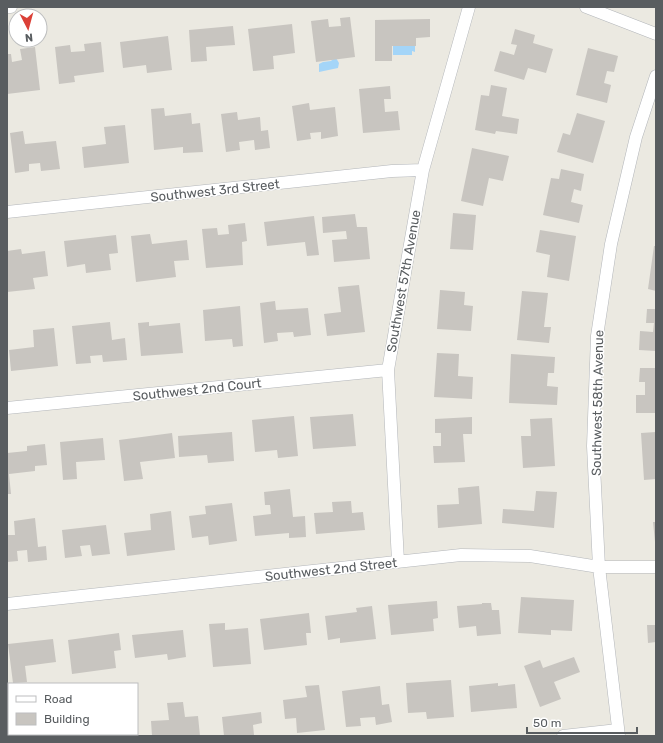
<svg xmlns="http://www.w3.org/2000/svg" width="663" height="743" font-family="Rubik,sans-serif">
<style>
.water{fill:#a4d5f8}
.building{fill:#c8c5c0}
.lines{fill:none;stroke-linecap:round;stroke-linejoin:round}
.street-casing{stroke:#b3b6ba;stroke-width:13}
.street{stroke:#fff;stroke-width:12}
.labels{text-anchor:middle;stroke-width:3;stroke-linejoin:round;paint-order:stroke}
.street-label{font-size:13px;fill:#595d60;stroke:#fff}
</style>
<rect width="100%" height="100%" fill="#ebe9e1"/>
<path class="water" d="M393,44h22v8l-3,-1v4h-19z
M336,58l3,5 -1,5 -19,4v-8l4,-2 8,-1 2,-2z"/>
<path class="building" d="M350,17l5,40 -39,5 -5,-41 17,-2 1,8 12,-1 -1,-8z
M430,19v18l-14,1v8h-24v15h-17v-41z
M292,24l3,29 -22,3 1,13 -21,2 -5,-42z
M233,26l2,19 -29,2 1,14 -16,1 -2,-32z
M515,29l20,6 -2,8 20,6 -7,24 -18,-5 -4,12 -30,-9 6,-20 14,4 3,-10 -6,-1z
M168,36l4,34 -25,3 -1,-8 -23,3 -3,-26z
M101,42l3,30 -30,4 1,6 -16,2 -4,-37 15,-2 1,7 14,-1 -1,-7z
M35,47l5,43 -33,4v-40h4l1,8 10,-2 -2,-11z
M588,48l30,8 -4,16 -7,-1 -3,12 7,2 -4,18 -31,-8z
M491,85l16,3 -5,28 17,3 -2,15 -21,-3 -1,3 -20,-4 6,-35 8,1z
M390,86l1,13h-7l1,13 13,-1 2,19 -37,3 -4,-44z
M309,103l1,7 25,-3 3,29 -17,3v-7l-11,1 1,6 -14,2 -5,-35z
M164,108l1,8 26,-3 1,11 8,-1 3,29 -20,1v-6l-29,3 -3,-41z
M237,112l1,8 22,-3 1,14 7,-1 2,18 -15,2 -1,-10 -15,2 1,8 -14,2 -5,-38z
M577,113l28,8 -12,42 -36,-11 6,-19 7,2z
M125,125l4,38 -45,5 -2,-21 24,-3 -2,-17z
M23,131l2,13 31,-3 4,28 -19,2 -1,-8 -11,1v7l-14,2 -5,-40z
M472,148l37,8 -6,25 -14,-3 -6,28 -22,-5z
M561,169l23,5 -3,17 -7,-2 -3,13 12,3 -4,18 -36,-8 8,-37 8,1z
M453,213l23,2 -3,35 -23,-1z
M355,214l2,13h10l3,32 -36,3 -2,-22 15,-1 -1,-8 -23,2 -1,-16z
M314,216l5,39 -12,1 -2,-14 -38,4 -3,-24z
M245,223l2,18 -5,1 1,23 -37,3 -4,-39 15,-1 1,7 11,-1 -1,-9z
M540,230l36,6 -7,45 -22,-4 3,-22 -14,-3z
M150,234l2,10 35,-4 2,20 -15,1 2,16 -40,5 -5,-46z
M116,235l2,18 -9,1 2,16 -25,3 -1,-9 -18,3 -3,-26z
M654,246h2v45l-8,-2z
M21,249l1,5 23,-3 3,25 -15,2 2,11 -28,3v-41z
M359,285l6,47 -38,4 -3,-22 17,-2 -3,-25z
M440,290l25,2 -1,13 9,1 -2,25 -34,-2z
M522,291l26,2 -4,34h7l-2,16 -32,-3z
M275,301l1,9 32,-2 3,27 -17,2 -1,-5 -16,1 1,8 -14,2 -4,-40z
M240,306l3,40 -10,1 -1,-8 -27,2 -2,-31z
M647,309h9v42l-17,-1 1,-19 13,1 1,-9h-8z
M110,322l2,18 13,-2 2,22 -24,2 -1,-7 -12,1 1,7 -15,1 -4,-38z
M149,322v4l31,-3 3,30 -42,3 -3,-33z
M54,328l4,38 -47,5 -2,-21 25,-3 -1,-17z
M437,353l22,1 -1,22 15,1 -1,22 -38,-2z
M511,354l44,3 -1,16h-6l-1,13 11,1 -1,18 -48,-2z
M640,368h16v45h-20v-18h9v-13h-6z
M353,414l3,32 -43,3 -3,-32z
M294,416l4,40 -20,2 -1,-8 -22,2 -3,-32z
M472,417v17h-9l2,28 -31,1 -1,-17h8v-13h-6v-14z
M552,418l3,48 -32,2 -2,-32h10l-1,-17z
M232,432l2,29 -26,2 -1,-8 -28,2 -1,-21z
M656,432v47l-12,1 -3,-47z
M172,433l3,25 -35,4 3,17 -19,2 -5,-41z
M103,438l2,22 -29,2 1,17 -14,1 -3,-38z
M45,444l2,21 -12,1v5l-26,3 2,20h-4v-41l20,-2v-5z
M479,486l3,38 -44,4 -1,-23 22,-1 -1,-16z
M290,489l3,28 12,-1 1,21 -17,1v-5l-34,3 -2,-20 18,-2 -1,-9h-5l-1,-13z
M536,491l21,1 -3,36 -52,-5 1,-14 31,2z
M351,501l1,12 11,-1 2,18 -49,4 -2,-21 19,-1 -1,-10z
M232,503l5,38 -28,4 -1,-9 -16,2 -3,-22 17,-2 -1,-8z
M171,511l4,39 -48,6 -3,-23 27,-3 -1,-16z
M35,518l3,29 8,-1 1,14 -19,2 -1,-12 -10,1 1,10 -11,1v-27h8l-1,-14z
M653,522h3v19l-1,1z
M106,525l4,29 -18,2 -2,-11 -10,1 2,10 -17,2 -3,-28z
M521,597l53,3 -2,31 -21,-1v5l-33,-2z
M437,601l1,17 -5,1 1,12 -43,4 -3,-30z
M482,603h9l1,7h7l2,24 -24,2 -1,-10 -17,2 -2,-22 25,-2z
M372,606l4,33 -36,4v-5l-12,2 -3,-24 32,-4 -1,-4z
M309,613l2,20h-5l1,12 -43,5 -4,-31z
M225,623v7l23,-2 3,36 -38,3 -4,-43z
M647,625h9v17l-8,1z
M183,630l3,27 -18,3 -1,-6 -32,4 -3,-23z
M119,633l2,17 -7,1 2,17 -44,6 -4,-34z
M53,639l3,23 -31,4 2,16 -14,1 -5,-39z
M574,657l6,15 -26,10 7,17 -21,8 -16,-41 16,-6 3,8z
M451,680l3,37 -27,2 -1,-7 -18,1 -2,-30z
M498,683v3l17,-2 2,24 -46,4 -2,-26z
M319,685l6,45 -28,3 -1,-15 -11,1 -2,-19 24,-3 -2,-11z
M380,686l2,19 7,-1 3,18 -16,3 -1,-8 -15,1 1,8 -15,1 -4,-36z
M183,702l2,15 13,-1 2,20h-48l-1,-15 18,-1 -2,-17z
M261,712l1,11 -9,2 1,10 -30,1 -2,-19z
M7,723h2v11h7v2h-9z
M29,734h38v2h-38z
M88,734h40v2h-40z"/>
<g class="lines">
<defs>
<path id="street" d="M7,7h4
M586,7l70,27
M7,212l385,-41 31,-1
M7,408l381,-38
M398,561l-10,-191 35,-200 46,-163
M7,604l454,-49 69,1 69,11h57
M563,736l55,-6
M619,736l-20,-169 -6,-121 4,-110 14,-92 25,-107 20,-61"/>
</defs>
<use href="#street" class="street-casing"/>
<use href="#street" class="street"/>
</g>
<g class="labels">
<g class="street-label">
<text transform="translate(215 190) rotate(-6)" y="5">Southwest 3rd Street</text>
<text transform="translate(403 281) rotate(-80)" y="5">Southwest 57th Avenue</text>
<text transform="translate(197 389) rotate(-6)" y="5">Southwest 2nd Court</text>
<text transform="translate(597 403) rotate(-89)" y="5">Southwest 58th Avenue</text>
<text transform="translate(331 569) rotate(-6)" y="5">Southwest 2nd Street</text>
</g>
</g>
<rect width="663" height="743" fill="none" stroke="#595d60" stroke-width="16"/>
<rect x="8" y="683" width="130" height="52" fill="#ffffff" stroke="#bdbebf"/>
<rect x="16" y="696" width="20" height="6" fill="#ffffff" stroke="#bdbebf"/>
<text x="44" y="703" font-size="12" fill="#595d60">Road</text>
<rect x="16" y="713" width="20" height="12" fill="#c8c5c0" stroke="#bdbebf"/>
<text x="44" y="723" font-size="12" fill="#595d60">Building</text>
<g transform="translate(28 28) rotate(174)"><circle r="19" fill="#ffffff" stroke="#bdbebf"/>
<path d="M0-3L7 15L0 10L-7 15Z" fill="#db4037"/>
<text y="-6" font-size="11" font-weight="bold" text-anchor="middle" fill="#595d60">N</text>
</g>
<path d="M527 727v6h110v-6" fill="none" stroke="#595d60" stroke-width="2"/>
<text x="533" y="727" font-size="12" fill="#595d60" stroke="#ffffff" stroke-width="3" paint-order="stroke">50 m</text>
</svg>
